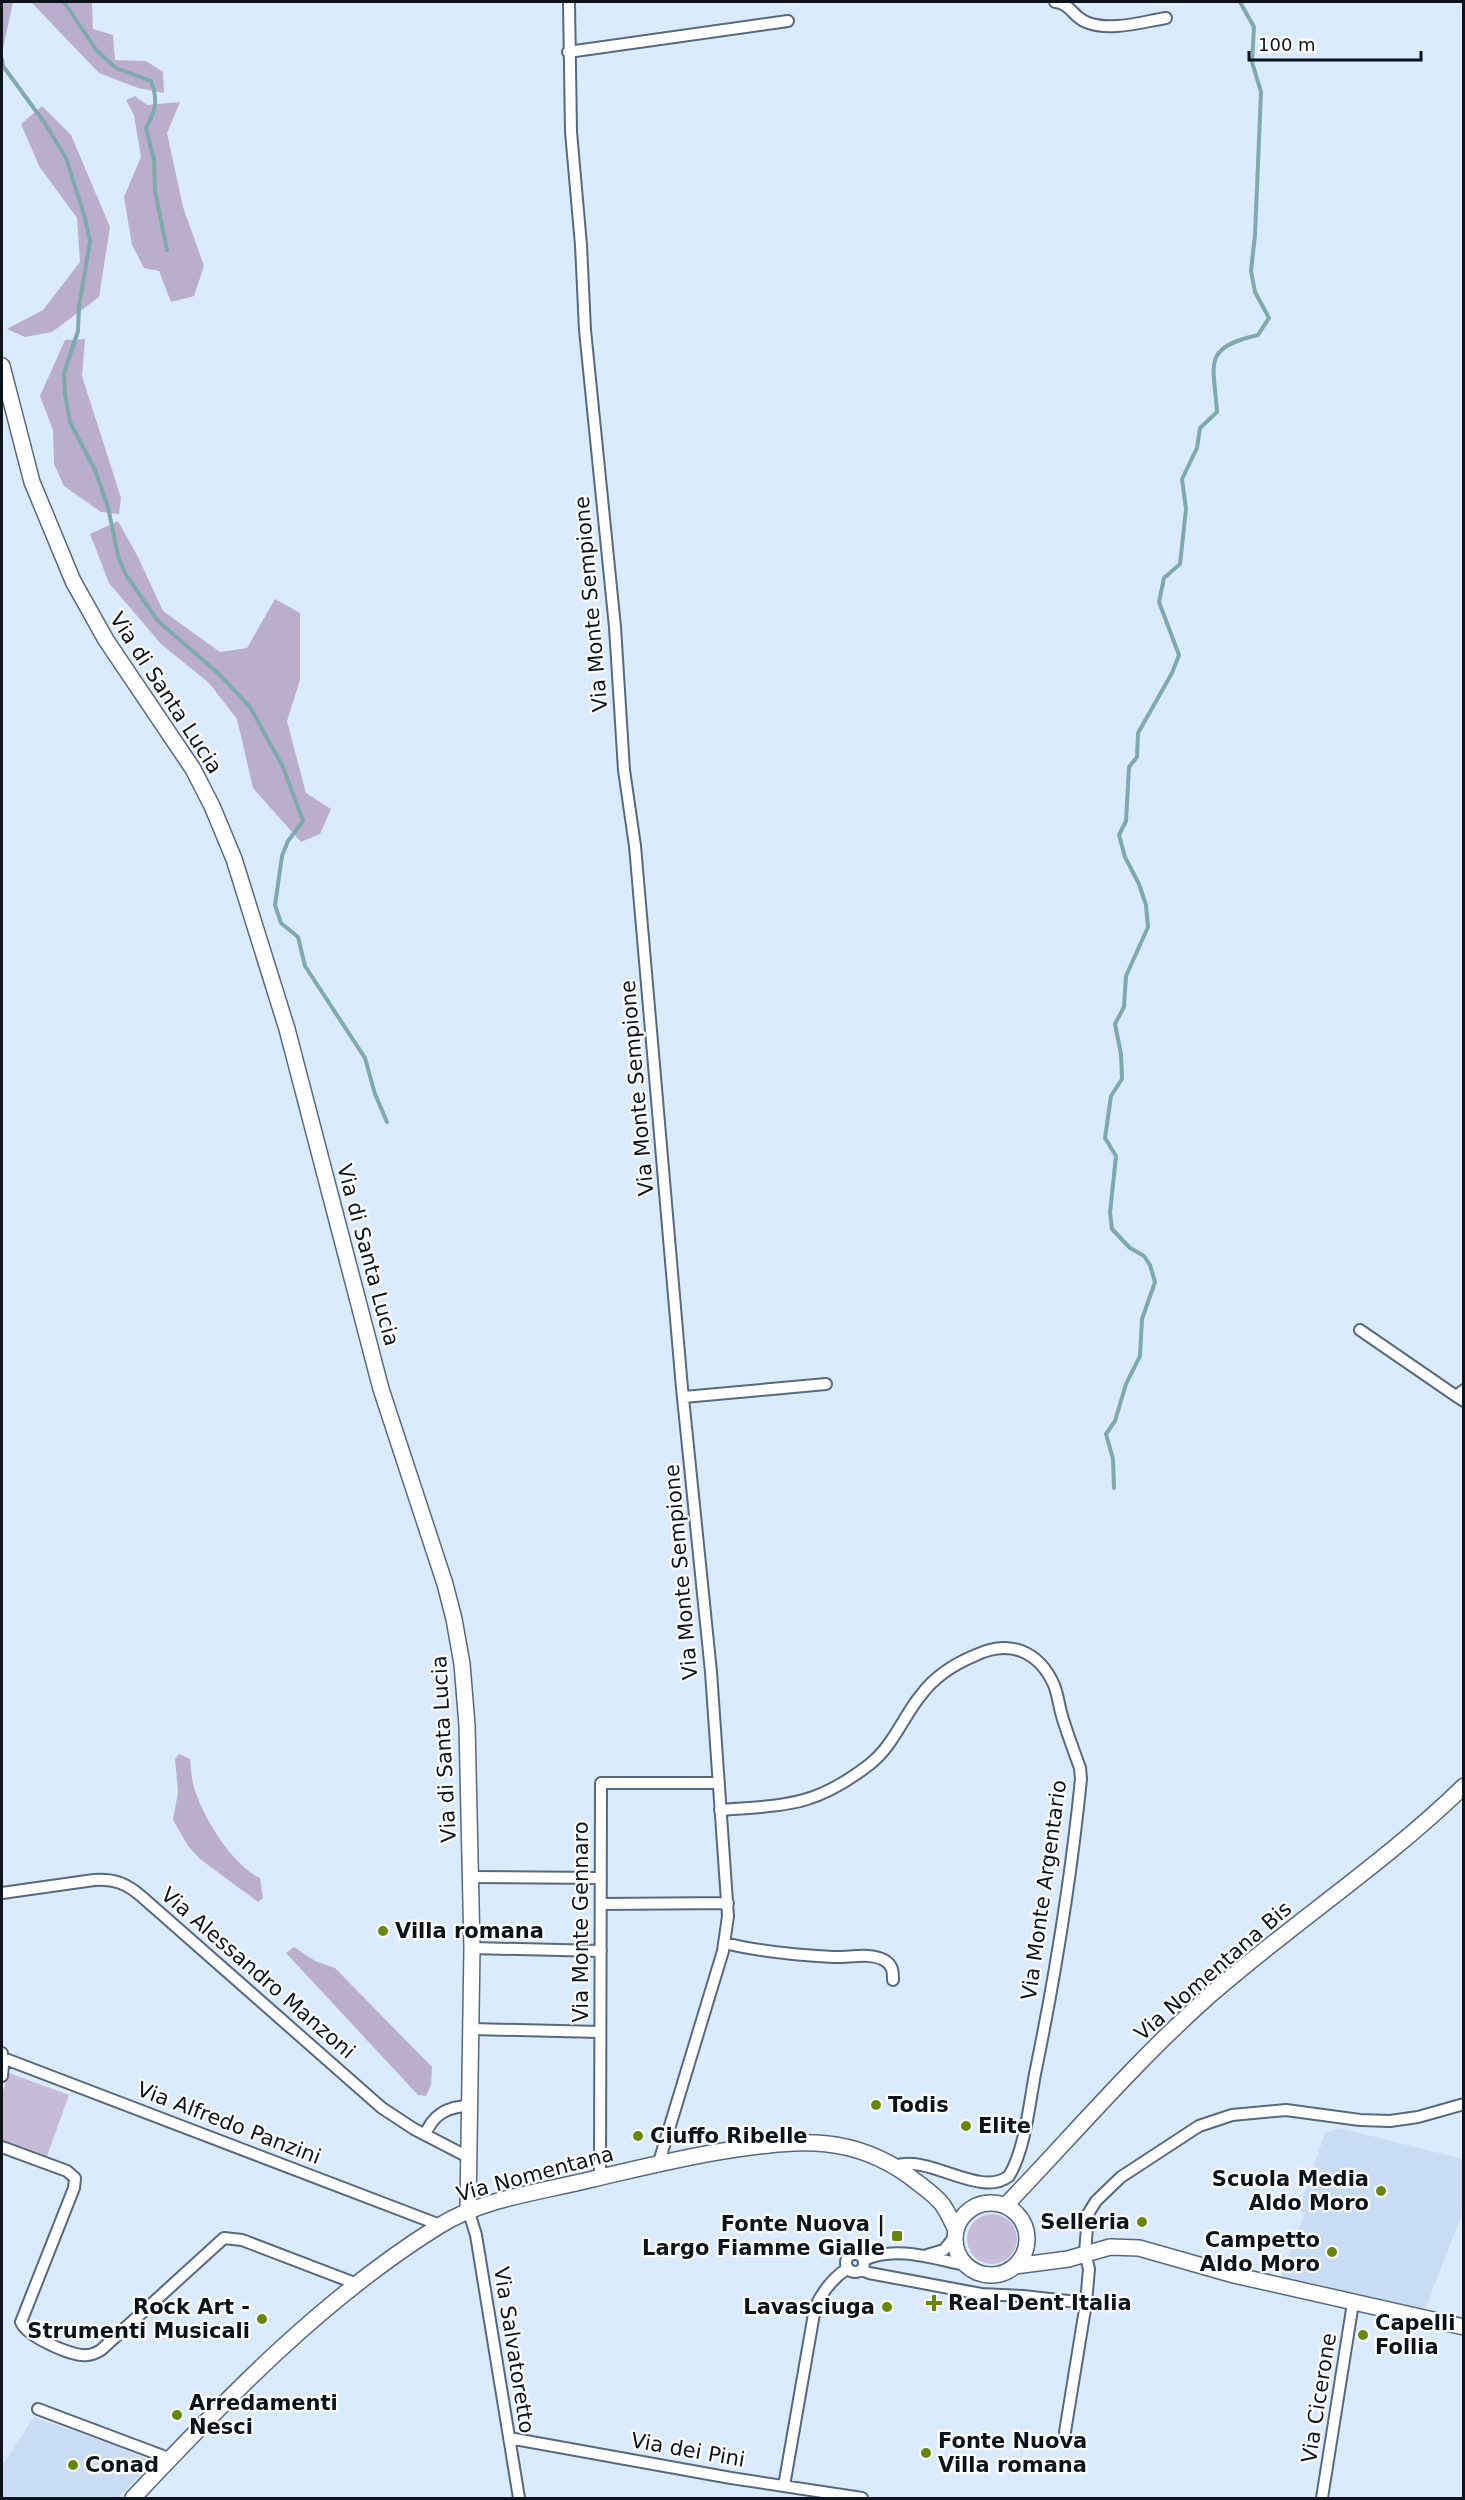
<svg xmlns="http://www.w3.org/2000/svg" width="1465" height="2500" font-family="'DejaVu Sans',sans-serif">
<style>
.built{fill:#c8dcf4}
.green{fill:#c7bcd8}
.forest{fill:#bbadcd}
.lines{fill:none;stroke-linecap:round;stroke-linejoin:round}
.stream{stroke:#7eaaae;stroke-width:4}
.street-casing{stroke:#57697f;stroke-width:14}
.secondary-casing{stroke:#57697f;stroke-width:18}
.street{stroke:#fff;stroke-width:10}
.secondary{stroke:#fff;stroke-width:15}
.poi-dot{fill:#65880a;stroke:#fff;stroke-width:2}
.labels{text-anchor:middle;stroke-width:4.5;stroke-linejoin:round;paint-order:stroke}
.street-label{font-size:21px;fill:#0c131b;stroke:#fff}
.poi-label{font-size:21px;font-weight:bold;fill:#0c131b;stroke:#fff;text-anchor:start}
</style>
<rect width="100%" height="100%" fill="#dbebff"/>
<path class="built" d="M1340,2128l123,31v53l-38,97 -144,-32 24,-64 -6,-3 26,-77z
M34,2417l85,30 33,15 -34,36h-116v-32z"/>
<path class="green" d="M9,2073l60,22 -23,64 -44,-17v-48z
M967 2239a25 25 0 1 1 50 0a25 25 0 1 1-50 0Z"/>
<path class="forest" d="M2,2h11l-11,51z
M31,2h61l1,27 20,6 2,25 31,1 17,11 1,21 -26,-5 -39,-15z
M135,96l12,9 33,-3 -13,31 16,74 21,59 -10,30 -23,6 -12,-31 -15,-3 -12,-23 -8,-48 17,-40 -7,-42 -8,-15z
M42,106l29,29 39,92 -11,70 -47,35 -27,5 -18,-8 36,-19 37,-48 -3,-44 -38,-52 -18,-42z
M85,339l-3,37 39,122 -2,16 -18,-2 -37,-26 -10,-22 -1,-34 -13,-34 25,-56z
M118,521l20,36 25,54 57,41 27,-4 28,-49 25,14v67l-13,41 19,72 25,16 -11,25 -19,8 -48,-54 -16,-69 -28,-36 -48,-39 -52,-61 -19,-49z
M179,1754l11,5c1,9 1,19 4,28 8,29 38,78 66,91l3,20 -5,4 -58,-43 -12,-13 -15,-26 5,-28 -3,-33z
M294,1947l21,14 20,7 97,99 -1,18 -5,11 -8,-1 -132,-142z"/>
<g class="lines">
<path class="stream" d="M64,2l33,49 19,17 35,13c7,18 5,30 -5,47l8,32 1,31 12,59
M2,59l1,7 41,56 22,36 19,60 5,24 -11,64 -1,25 -14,42 1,21 5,28 25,48 13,37 10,49 8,19 32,46 61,53 31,33 33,60 20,54 -15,20 -6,15 -7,49 6,18 17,14 7,29 60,92 10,36 12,28
M1114,1488l-1,-29 -7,-25 9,-13 11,-37 14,-28 2,-37 13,-37 -5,-17 -6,-9 -14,-8 -18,-19 -2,-16 6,-57 -11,-18 6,-42 11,-17 -1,-25 -6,-30 9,-17 2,-31 22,-49 -2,-22 -7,-21 -14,-27 -6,-22 7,-14 3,-54 8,-10 1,-24 34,-60 7,-18 -20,-53 5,-24 16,-14 6,-55 -4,-30 15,-31 3,-20 17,-16c-3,-48 -16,-64 41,-77l11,-17 -14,-26 -4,-21 4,-36 6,-143 -9,-30 2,-35 -14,-25"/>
<defs>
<path id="street" d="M569,2l2,130 10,113 4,85 30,297 9,143 11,76 47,542 29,284 17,244 -5,35 -64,211
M1055,2c15,1 18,15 31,20 24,10 55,0 80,-4
M568,52l220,-31
M1360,1330l96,66
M1464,1390l-8,6 8,5
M684,1397l142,-13
M720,1810c66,-5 95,-3 150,-46 23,-18 33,-47 51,-69 14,-19 33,-31 55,-40 33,-16 63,-4 78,30 4,10 5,21 8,31 5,17 12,35 18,52l1,11c-10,99 -26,198 -46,295 -6,32 -10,75 -26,102 -29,23 -81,-23 -115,-10
M470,1877l131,1
M2,1893l92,-13c20,-2 33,4 47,16l241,212 32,21 56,29
M601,1904l127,-1
M725,1943c35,9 72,12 108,14 16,1 36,-5 51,3 9,5 9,12 9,20
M472,1948l129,3
M471,2029l129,3
M3,2058l437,167
M2,2076l1,-11 -1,-12
M425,2135c8,-21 23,-29 45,-29
M2,2147l65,24 8,7 -1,10 -53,134c5,14 51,35 66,33 5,0 9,-2 14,-5l123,-112 18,2 115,44
M600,2177l1,-394h117
M468,2209l8,26 43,263
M846 2263a9 9 0 1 1 18 0a9 9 0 1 1-18 0Z
M927,2255l17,-5 11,-14
M864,2260c32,-15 70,-1 102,5
M862,2270l7,3 112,21 42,2 63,7
M38,2409l133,50
M1065,2432l21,-129 3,-34 -4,-16 3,-39 8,-13 25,-24 78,-51 33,-11 54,-5 74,10 30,1 28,-4 46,-13
M509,2438l222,40 131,20
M784,2486l31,-178c7,-16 18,-30 33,-40
M1322,2498l31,-195"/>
<path id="secondary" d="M2,366l30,116 41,99 33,59 87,129 19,37 22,53 53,170 94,360 64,195 9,35 8,45 5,61 5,223 -4,261
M955 2239a36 36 0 1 1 72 0a36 36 0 1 1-72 0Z
M1006,2205c67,-70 130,-144 202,-208 83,-73 176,-133 256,-211
M1015,2266l53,-7 42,-12 29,1 95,27 230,52
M133,2498c93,-99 190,-200 306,-272 45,-28 102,-34 154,-47 47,-11 94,-23 143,-30 65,-9 116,-14 173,27 11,9 24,17 33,28 6,8 10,18 14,26"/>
</defs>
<use href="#street" class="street-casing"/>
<use href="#secondary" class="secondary-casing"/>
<use href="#street" class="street"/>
<use href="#secondary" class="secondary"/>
</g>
<g class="poi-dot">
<circle cx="383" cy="1931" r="6"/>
<circle cx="876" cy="2105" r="6"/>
<circle cx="966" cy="2126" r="6"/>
<circle cx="638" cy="2136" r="6"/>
<circle cx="1381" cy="2191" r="6"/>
<circle cx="1142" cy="2222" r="6"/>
<rect x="891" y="2230" width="12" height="12" rx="3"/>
<circle cx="1332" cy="2252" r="6"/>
<path d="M931 2294h6v6h6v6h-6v6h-6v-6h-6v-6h6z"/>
<circle cx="887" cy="2307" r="6"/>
<circle cx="262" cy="2319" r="6"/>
<circle cx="1363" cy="2335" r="6"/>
<circle cx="177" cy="2415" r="6"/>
<circle cx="926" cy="2453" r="6"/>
<circle cx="73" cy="2465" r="6"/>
</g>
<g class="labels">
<g class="street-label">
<text transform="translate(591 604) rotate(-95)" y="7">Via Monte Sempione</text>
<text transform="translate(166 693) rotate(57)" y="7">Via di Santa Lucia</text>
<text transform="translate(637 1088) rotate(-95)" y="7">Via Monte Sempione</text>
<text transform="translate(368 1255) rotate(75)" y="7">Via di Santa Lucia</text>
<text transform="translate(681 1572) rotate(-95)" y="7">Via Monte Sempione</text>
<text transform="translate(444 1749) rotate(-93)" y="7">Via di Santa Lucia</text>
<text transform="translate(1044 1890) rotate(-82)" y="7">Via Monte Argentario</text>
<text transform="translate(581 1922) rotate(-90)" y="7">Via Monte Gennaro</text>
<text transform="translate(1213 1971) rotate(-41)" y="7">Via Nomentana Bis</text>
<text transform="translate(258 1973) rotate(41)" y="7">Via Alessandro Manzoni</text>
<text transform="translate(229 2123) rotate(21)" y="7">Via Alfredo Panzini</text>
<text transform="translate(535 2174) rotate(-15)" y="7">Via Nomentana</text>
<text transform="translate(514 2350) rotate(81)" y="7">Via Salvatoretto</text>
<text transform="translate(1319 2398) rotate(-81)" y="7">Via Cicerone</text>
<text transform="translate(688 2450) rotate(10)" y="7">Via dei Pini</text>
</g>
<g class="poi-label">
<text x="395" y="1938">Villa romana</text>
<text x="888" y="2112">Todis</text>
<text x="978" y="2133">Elite</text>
<text x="650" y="2143">Ciuffo Ribelle</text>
<text x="1369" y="2186" text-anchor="end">Scuola Media<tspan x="1369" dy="24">Aldo Moro</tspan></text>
<text x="1130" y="2229" text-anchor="end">Selleria</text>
<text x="885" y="2231" text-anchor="end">Fonte Nuova |<tspan x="885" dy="24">Largo Fiamme Gialle</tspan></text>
<text x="1320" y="2247" text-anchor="end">Campetto<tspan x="1320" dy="24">Aldo Moro</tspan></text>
<text x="948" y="2310">Real Dent Italia</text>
<text x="250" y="2314" text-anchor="end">Rock Art -<tspan x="250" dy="24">Strumenti Musicali</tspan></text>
<text x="875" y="2314" text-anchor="end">Lavasciuga</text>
<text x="1375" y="2330">Capelli<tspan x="1375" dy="24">Follia</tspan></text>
<text x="189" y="2410">Arredamenti<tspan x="189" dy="24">Nesci</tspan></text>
<text x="938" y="2448">Fonte Nuova<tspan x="938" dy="24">Villa romana</tspan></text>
<text x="85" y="2472">Conad</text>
</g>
</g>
<rect width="1465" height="2500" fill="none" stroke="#0c131b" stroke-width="6"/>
<path d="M1249 51v9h172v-9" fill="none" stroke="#0c131b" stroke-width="3"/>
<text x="1258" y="51" font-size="18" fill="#0c131b" stroke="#ffffff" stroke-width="4.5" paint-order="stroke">100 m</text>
</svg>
